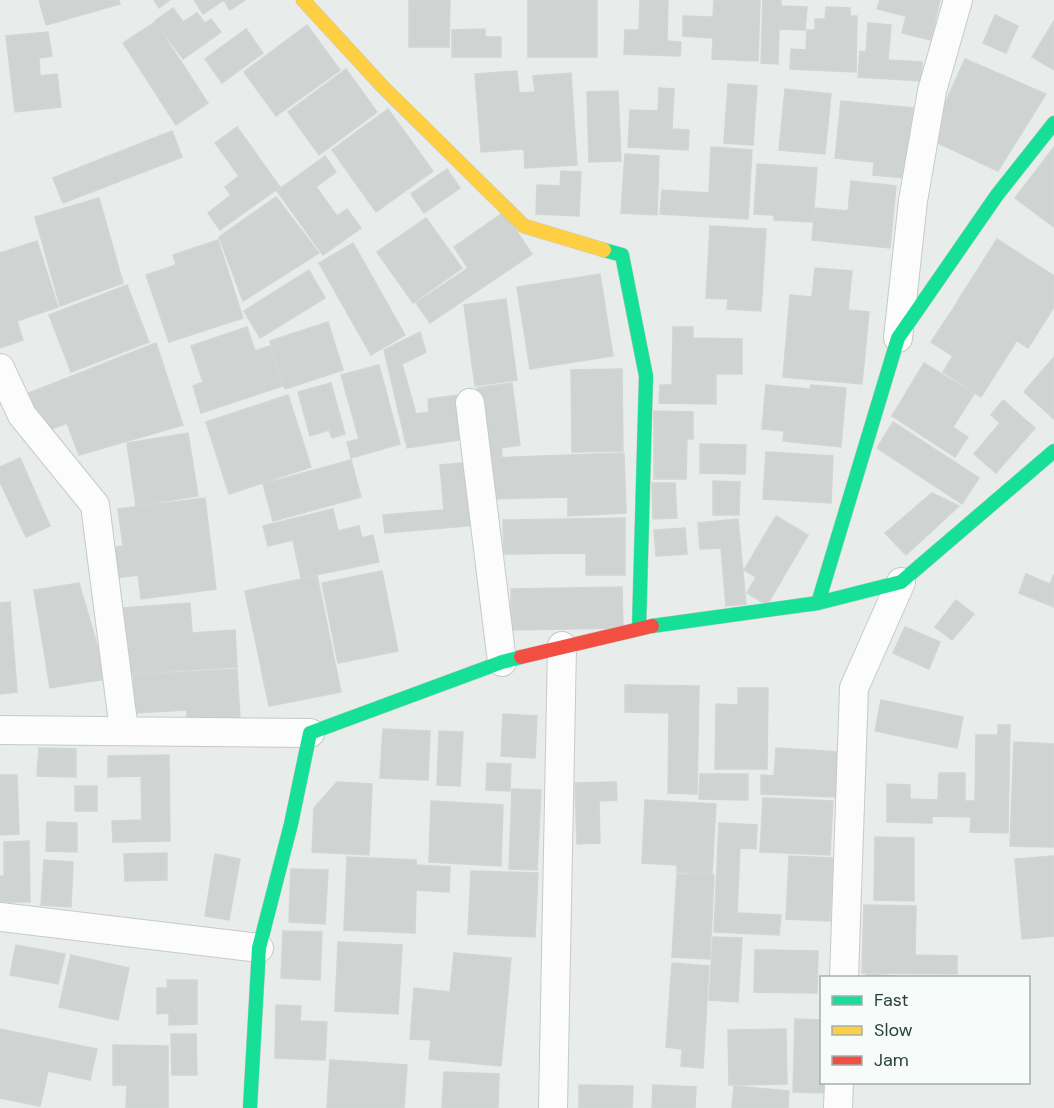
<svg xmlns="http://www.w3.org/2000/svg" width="1054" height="1108" font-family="'DM Sans',sans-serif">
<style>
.building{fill:#cfd4d2;stroke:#d1d6d4;stroke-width:1.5}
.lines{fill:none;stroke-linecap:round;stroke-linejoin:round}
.street-casing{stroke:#c5cac8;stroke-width:30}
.fast-casing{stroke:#c3cbc8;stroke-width:15}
.slow-casing{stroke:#c3cbc8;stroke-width:15}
.jam-casing{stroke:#c3cbc8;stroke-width:15}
.street{stroke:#fcfcfc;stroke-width:28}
.fast{stroke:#16e098;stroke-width:14}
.slow{stroke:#ffcf43;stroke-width:14}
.jam{stroke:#f24e42;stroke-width:14}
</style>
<rect width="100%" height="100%" fill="#e8edeb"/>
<path class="building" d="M39,0h80l1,4 -74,21z
M154,0h16l-11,8z
M194,0h51l-15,10 -6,-10 -21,14z
M409,0h41l-1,47h-40z
M528,0h69v57h-69z
M640,0h28l-1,41 14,1 -1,14 -56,-2 1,-24h14z
M714,0h46l-2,61 -46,-2 1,-21 -30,-2v-20l30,1z
M763,0h18v6l26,1 -2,23 -26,-1 -1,35 -17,-1z
M880,0h60l-9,40 -29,-7 4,-17 -29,-7z
M826,7l24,1v8h7l-1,56 -66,-3 1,-20 15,1 1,-20h8v-11h10z
M173,8l10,14 14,-9 8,10 6,-4 10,13 -38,27 -28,-38z
M995,15l23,11 -12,27 -23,-10z
M1054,21v49l-22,-13z
M155,22l53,81 -32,22 -53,-82z
M868,23l23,2 -3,35 34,2 -1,19 -63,-4 2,-26 6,1z
M307,25l33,45 -64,46 -32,-44z
M246,29l17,24 -41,30 -17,-24z
M485,29v8h16v20h-49v-27z
M48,32l4,24 -13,2 1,18 17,-2 4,33 -46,5 -9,-76z
M965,59l81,35 -48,77 -69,-32z
M346,69l31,43 -58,43 -31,-43z
M517,71l2,22 16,-1 -2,-16 38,-3 6,92 -52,3 -1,-19 -43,3 -6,-78z
M728,84l29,2 -4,59 -29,-2z
M659,88l15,1 -2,40 17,1 -1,20 -60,-3 2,-37 28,1z
M785,89l46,5 -6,60 -46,-4z
M618,91l3,70 -32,1 -2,-70z
M841,101l72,7 -7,70 -33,-3 1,-13 -39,-4z
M388,109l45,62 -57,41 -44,-62z
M237,127l43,60 -60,43 -12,-17 23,-18 -6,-8 14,-11 -24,-33z
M172,131l10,26 -119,46 -10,-25z
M711,147l41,3 -4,69 -88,-5 2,-24 47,3z
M1054,147v80l-39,-29z
M625,154l34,2 -2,59 -36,-2z
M325,156l11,16 -20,15 21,29 10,-7 14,19 -38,27 -46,-64z
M757,164l60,4 -4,54 -39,-2v-5l-20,-1z
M447,169l13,19 -36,25 -13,-19z
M561,171l20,1 -2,44 -43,-2 1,-29 23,1z
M851,181l45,5 -6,62 -78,-8 3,-32 33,3z
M276,197l43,56 -76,48 -24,-64z
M99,198l24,85 -63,23 -25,-89z
M504,212l28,42 -102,69 -14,-20 52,-35 -14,-21z
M426,218l36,50 -49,35 -36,-51z
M710,226l56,3 -5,82 -34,-2 1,-10 -22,-1z
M997,239l57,37v31l-26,41 -71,-46z
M218,240l25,78 -74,24 -23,-67 30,-10 -3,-10z
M37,241l21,66 -41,14 6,19 -23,8v-95z
M353,243l52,92 -34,20 -52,-92z
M815,268l37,3 -4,39 21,2 -7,72 -79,-7 7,-82 22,2z
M309,270l16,28 -65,40 -16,-27z
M600,274l13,82 -83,13 -13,-82z
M127,285l22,57 -78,30 -22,-57z
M506,299l11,81 -42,6 -11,-81z
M957,303l59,39 -35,55 -38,-25 10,-16 -22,-14z
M328,322l15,48 -58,19 -15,-48z
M247,327l8,24 15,-5 13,40 -82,27 -8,-27 10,-4 -12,-36z
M673,327h20v11l49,1v35h-26v30l-57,-1 1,-18h12z
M420,332l6,20 -24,12 14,50 13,-2 -1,-13 31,-4 6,44 -58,9 -23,-98z
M156,343l27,82 -104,30 -12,-32 -23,9 -15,-39z
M1054,357v62l-30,-27z
M924,363l50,31 -21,33 15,10 -13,20 -63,-41z
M379,365l21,79 -49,14 -4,-16 12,-3 -18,-64z
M622,369l1,82 -51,1 -1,-82z
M331,383l14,51 -13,4 -3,-8 -19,6 -12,-44z
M512,383l8,62 -19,3 1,8 -16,2 -9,-70z
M766,385l44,4 1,-4 35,3 -5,59 -58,-6 1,-10 -22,-2z
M288,395l23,72 -82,27 -23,-72z
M1003,400l32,28 -39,45 -22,-19 26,-31 -9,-8z
M654,411l39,1v27h-6l-1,40h-32z
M893,422l86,56 -17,26 -85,-56z
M188,433l10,63 -62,10 -9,-63z
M700,444l46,1 -1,29 -45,-1z
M766,452l67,4 -2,47 -68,-4z
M624,453l2,60 -58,3v-19l-77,2 -1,-41z
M20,458l30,68 -24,11 -26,-55v-15z
M351,460l10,37 -88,24 -10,-37z
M473,462l5,63 -93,8 -2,-18 61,-5 -4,-45z
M713,481l27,1 -1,33h-26z
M652,483h23l2,35 -24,1z
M932,493l27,13 -53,49 -21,-22z
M205,498l11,91 -75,10 -3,-24 -28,4 -4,-30 17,-3 -5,-37z
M333,509l5,22 21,-5 3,12 11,-3 6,27 -78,16 -8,-38 -25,6 -5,-20z
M776,516l32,19 -41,70 -20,-12 9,-16 -12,-7z
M625,518v57h-39v-22l-82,1 -1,-34z
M738,519l8,85 -20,2 -5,-58 -21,1 -2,-26z
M685,528l2,26 -31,2 -2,-26z
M382,571l16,80 -60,12 -16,-80z
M1026,574l24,10 4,-10v33l-35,-14z
M317,576l24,116 -72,14 -24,-115z
M79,583l28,96 -57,9 -16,-98z
M622,587l1,41 -112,2v-41z
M956,600l18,14 -22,26 -17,-13z
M10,602l7,90 -17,2v-91z
M190,603l2,30 43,-3 2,37 -110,7 -4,-66z
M905,627l35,15 -11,27 -36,-16z
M237,669l3,48 -53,3v-10l-51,3 -3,-38z
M625,685l74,1 -2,108 -29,-1 1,-80 -44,-1z
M738,688h30l-1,81h-52l1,-65 22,1z
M881,700l82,17 -6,31 -82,-17z
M503,714l34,2 -2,42 -34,-2z
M998,725h12l-2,108 -38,-1 1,-15 -39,-1v7l-45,-1v-38l23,1v14l28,1 1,-27h26v28h10l1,-66h22z
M383,729l47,2 -2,49 -48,-2z
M439,731l24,1 -3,54 -23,-1z
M1014,742l40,2v103l-44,-1z
M39,748l37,1v28l-39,-1z
M776,748l65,4 -2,45 -78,-3v-19l13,1z
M169,755l1,86 -57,1 -1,-21 30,-1 -1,-44 -33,1v-21z
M487,763l24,1 -1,27 -24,-1z
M700,774h48v26l-49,-1z
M0,775h17l2,59 -19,1z
M337,782l35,2 -3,71 -57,-3 2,-44z
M616,782l1,18 -18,1 1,42 -23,1 -2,-61z
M75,786h22v25h-22z
M512,789l29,1 -4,80 -28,-1z
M763,798l70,3 -3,54 -70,-3z
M645,800l71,4 -4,70 -35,-2v-7l-35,-2z
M431,801l72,4 -2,61 -72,-4z
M47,822l30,1v29l-31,-1z
M719,823l38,2 -1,24 -16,-1 -3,65 44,2 -2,20 -65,-3z
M875,837l39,1v63l-40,-1z
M29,841l1,61h-30v-26h4v-34z
M167,853v27l-42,1 -1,-27z
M215,854l25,5 -11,61 -24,-4z
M789,856l44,2 -3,63 -44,-2z
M1054,856v80l-32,3 -7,-80z
M347,857l69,3v5l34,2 -1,25 -33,-2 -1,43 -71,-3z
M44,860l29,2 -2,45 -30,-2z
M291,869l37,1 -3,54 -36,-2z
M471,871l67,2 -3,64 -67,-3z
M677,874l37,1 -4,84 -38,-2z
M864,905l52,1 -1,49 42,1v18l-95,-1z
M283,931l39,1 -2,48 -39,-2z
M713,937l29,1 -4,64 -29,-2z
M338,942l64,3 -4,69 -63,-3z
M16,945l49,9 -7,30 -48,-9z
M755,950l63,1 -1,42 -63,-1z
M454,953l57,5 -10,108 -72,-7 2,-19 -21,-1 4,-51 36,4z
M71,955l58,13 -11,52 -59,-13z
M672,963l37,3 -6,102 -22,-2 1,-17 -16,-2z
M866,974l31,2v2h-31z
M167,980h30v44l-28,1v-12l-12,1v-26h11z
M276,1005l25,1 -1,15 27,1 -2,38 -50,-2z
M795,1019l27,1v62h2v11l-31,-1z
M0,1029l97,20 -7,31 -42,-9 -8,35 -40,-8z
M786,1029l1,55 -58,1 -1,-55z
M171,1034h25l1,41h-25z
M113,1045l55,1v62h-42l1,-23h-14z
M330,1060l77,5 -3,43h-77z
M444,1072l55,2 -1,34h-56z
M579,1085l54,1 -1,22h-53z
M653,1085l43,2 -1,21h-43z
M734,1086l55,5 -1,17h-56z"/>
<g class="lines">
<defs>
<path id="street" d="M898,338l15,-137 19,-110 26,-91
M0,368l22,47 73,90 29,225
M470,403l32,259
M0,730l310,3
M0,917l259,31
M844,978l10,-290 47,-106
M553,1108l9,-462
M838,1108l1,-26"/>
<path id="fast" d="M604,250l18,5 24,121 -7,252
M818,603l80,-265 99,-143 57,-72
M652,626l166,-23 83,-21 153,-131
M250,1108l9,-160 32,-124 19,-91 192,-71 19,-5"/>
<path id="slow" d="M303,0l80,87 141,139 80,24"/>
<path id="jam" d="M521,657l131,-31"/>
</defs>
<use href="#street" class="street-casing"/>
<use href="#fast" class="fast-casing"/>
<use href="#slow" class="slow-casing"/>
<use href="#jam" class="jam-casing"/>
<use href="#street" class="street"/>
<use href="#fast" class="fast"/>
<use href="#slow" class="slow"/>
<use href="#jam" class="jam"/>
</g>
<rect x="820" y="976" width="210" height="108" fill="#f7fbf9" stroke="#a3b1ad" stroke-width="1.5"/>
<rect x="832" y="996" width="30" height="9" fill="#16e098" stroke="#a3b1ad" stroke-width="1.5"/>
<text x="874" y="1006" font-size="18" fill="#24423a">Fast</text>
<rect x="832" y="1026" width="30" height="9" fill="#ffcf43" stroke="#a3b1ad" stroke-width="1.5"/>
<text x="874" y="1036" font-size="18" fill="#24423a">Slow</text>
<rect x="832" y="1056" width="30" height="9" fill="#f24e42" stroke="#a3b1ad" stroke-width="1.5"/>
<text x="874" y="1066" font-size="18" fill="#24423a">Jam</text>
</svg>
